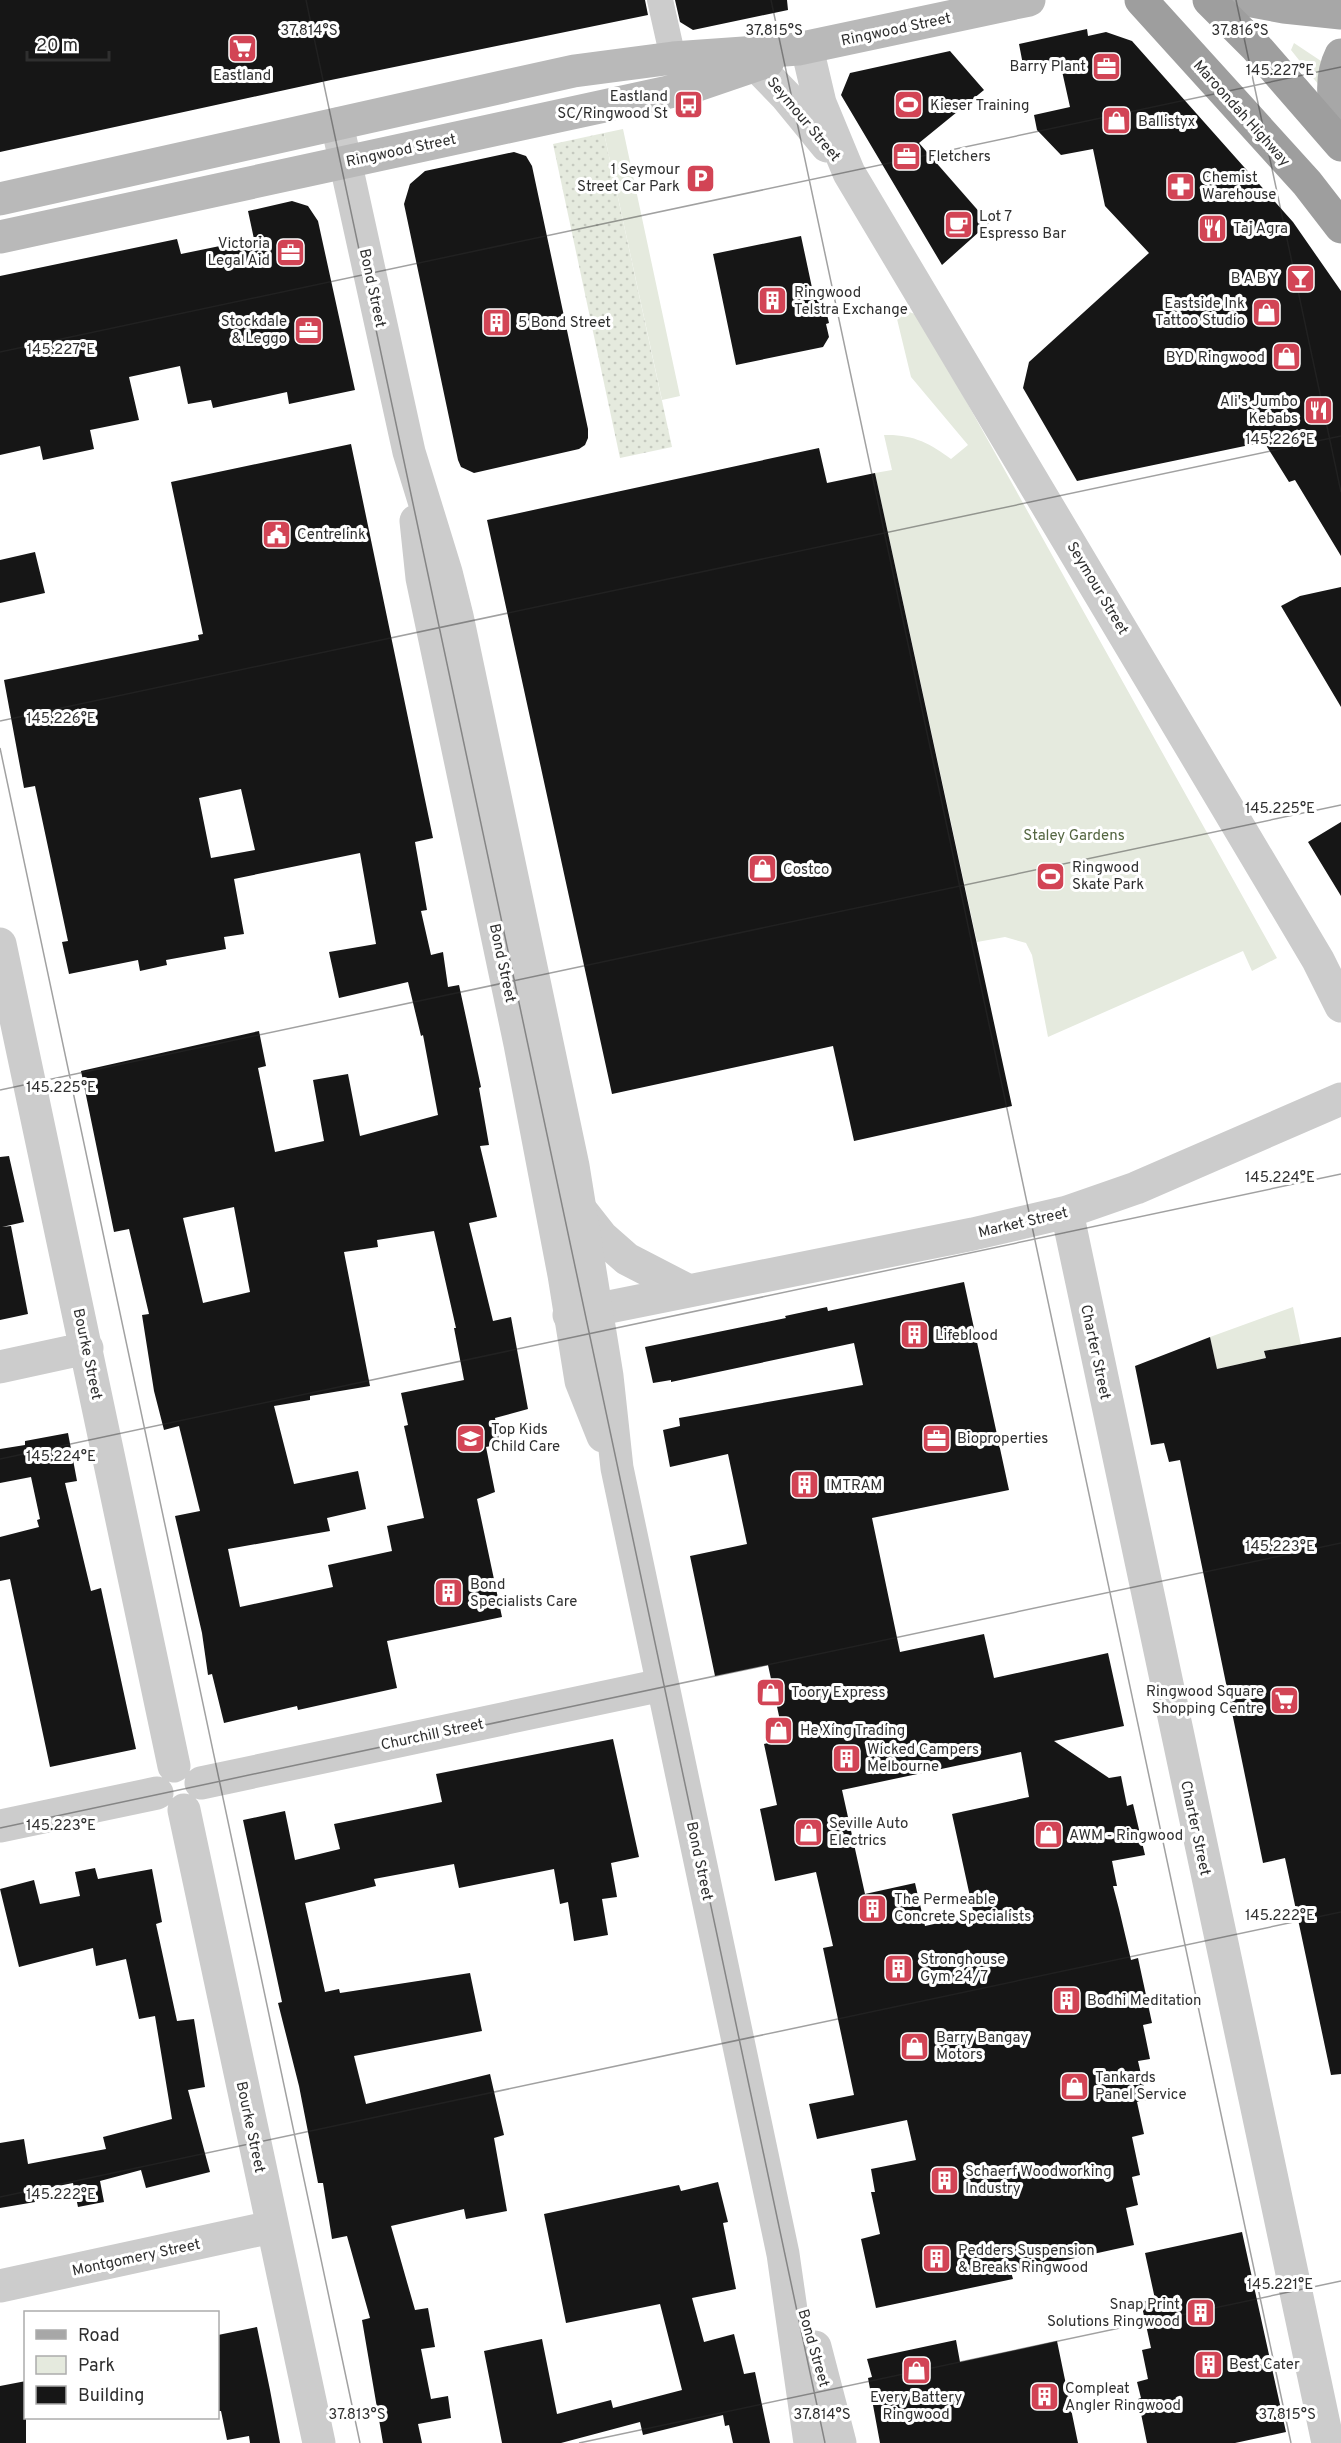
<svg xmlns="http://www.w3.org/2000/svg" width="1341" height="2443" font-family="Overpass,sans-serif">
<style>
.grass{fill:url(#grass-dots)}
.green{fill:#e5eade}
.building{fill:#161616;fill-rule:evenodd}
.lines{fill:none;stroke-linecap:round;stroke-linejoin:round}
.pedestrian{stroke:#ccc;stroke-width:26}
.minor{stroke:#ccc;stroke-width:33}
.tertiary{stroke:#ccc;stroke-width:33}
.secondary{stroke:#b9b9b9;stroke-width:33}
.primary{stroke:#a7a7a7;stroke-width:33}
.trunk{stroke:#9e9e9e;stroke-width:33}
.ticks{fill:none;stroke:#2f2f2f;stroke-width:1.5;stroke-opacity:0.45}
.labels{text-anchor:middle;stroke-width:6;stroke-linejoin:round;paint-order:stroke}
.street-label{font-size:15px;fill:#2f2f2f;stroke:#fff}
.poi-label{font-size:15px;fill:#2f2f2f;stroke:#fff;text-anchor:start}
.park-label{font-size:15px;fill:#546641;stroke:#fff}
.ticks-label{font-size:15px;text-anchor:middle;fill:#2f2f2f;stroke:#fff;stroke-width:6;stroke-linejoin:round;paint-order:stroke}
</style>
<defs>
<pattern id="grass-dots" width="8" height="8" patternUnits="userSpaceOnUse" patternTransform="scale(1.5)"><rect width="8" height="8" fill="#e5eade"/><path d="M2 2h.1M6 6h.1" fill="none" stroke="#c5c9bf" stroke-width="1.8" stroke-linecap="round"/></pattern>
</defs>
<rect width="100%" height="100%" fill="#fff"/>
<path class="grass" d="M604,133l68,314 -52,11 -67,-314z"/>
<path class="green" d="M1294,43l30,20 -6,21 -27,-34z
M623,129l57,267 -18,4 -58,-267z
M906,311l12,4 359,643 -25,13 -9,-20 -195,86 -16,-82 -6,-12 -21,-6 -28,5 -102,-469 17,-3 -8,-35c28,-1 46,8 67,24l17,-14 -57,-68 -14,-58z
M1293,1307l8,38 -37,7 2,6 -49,11 -7,-32z"/>
<path class="building" d="M0,0h645l3,15 -317,65 -331,72z
M675,0h112l1,10 -95,20 -13,-8z
M1087,29l1,7 18,-4 26,9 161,181 48,69v265l-46,-76 -6,2 -25,-40 -187,39 -54,-93 6,-26 120,-109 -44,-47 -12,-57 -32,6 -24,-25 -3,-15 36,-8 -10,-45 -36,8 -5,-26z
M950,51l34,39 -65,53 70,80 -47,42 -101,-170 9,-22z
M514,152l12,4 6,10 56,263v9l-3,7 -6,4 -105,24 -13,-6 -3,-7 -54,-256 6,-20 15,-13z
M292,201l16,5 10,15 37,169 -66,14 -2,-12 -74,16 -2,-8 -23,4 -8,-38 -51,11 10,43 -49,10 4,19 -51,11 -3,-14 -40,9v-179l177,-37 4,15 73,-15 -6,-28z
M801,236l13,61 10,5 5,21 -3,1 3,13 -6,10 -87,18 -23,-111z
M351,444l82,394 -18,4 12,68 -6,1 10,44 12,-3 5,35 11,-2 22,102 -2,1 10,57 -9,1 17,71 -28,6 24,98 18,-4 17,92 -33,9 5,26 -14,3 9,45 -18,7 25,118 -115,24 10,47 -99,22 -1,-4 -73,17 -12,-49 -4,1 -6,-42 -27,-117 25,-5 -21,-85 -15,4 -10,-39 -12,-76 7,-1 -20,-85 -15,3 -33,-161 178,-40 7,35 -8,2 17,84 49,-11 -11,-61 35,-6 12,62 78,-21 -15,-80 -2,1 -13,-54 -69,16 -10,-46 47,-8 -16,-91 -126,26 10,55 -20,3 2,12 -60,11 1,5 -27,6 -2,-11 -69,14 -7,-32 6,-1 -33,-155 -11,2 -20,-108 195,-40 -1,-5 5,-1 -32,-152zM241,789l14,61 -44,8 -12,-60zM234,1207l16,85 -47,11 -20,-85zM434,1231l22,97h-2l10,52 -63,13 7,32 -4,1 20,92 -37,8 5,25 -64,14 5,22 -93,20 -12,-58 102,-18 -3,-13 39,-9 -8,-38 -64,13 -20,-78 36,-6v-4l60,-10 -26,-134 34,-5 -1,-7z
M819,448l8,35 48,-10 137,633 -158,35 -21,-95 -221,48 -125,-574z
M35,552l10,41 -45,10v-43z
M1341,587v120l-60,-101 19,-10z
M1341,822v74l-33,-54z
M9,1156l15,66 -22,5 9,-1 17,88 -28,6v-163z
M964,1282l45,208 -137,28 28,134 84,-18 10,44 114,-25 16,73 -70,15 55,37 12,-2 6,30 6,-2 12,51 -33,6 5,25h-4l6,23 12,51 7,-2 14,65 -9,2 7,34 -12,2 9,39 -10,2 7,32 -12,3 8,38 -8,2 6,28 -12,3 8,37 -123,27 2,7 -137,29 -15,-69 19,-5 -9,-42h4l-4,-23 45,-9 -9,-40 -90,19 -8,-35 45,-9 -31,-147 10,-2 -17,-74 -41,9 -15,-72 17,-4 -13,-61 20,-5 -16,-74 -53,11 -25,-120 57,-12 -19,-90 -58,13 -7,-37 17,-4 -1,-8 184,-33 -9,-42 -183,39v-2l-18,3 -8,-36 141,-29 -1,-2 42,-9 1,4zM1021,1752l8,45 -77,17 22,101 -49,11 -10,-43 -50,11 -23,-104z
M1210,1337l7,32 49,-11 -2,-7 77,-14v737l-10,1 -46,-217 -22,5 -83,-403 -11,2 -5,-19 -13,2 -16,-79z
M68,1433l9,48 -12,2 26,108 10,-3 35,161 -86,18 -40,-188 -10,2v-44l39,-10 -2,-7 3,-1 -9,-42 -31,6v-34l25,-4v-4z
M613,1739l26,118 -28,6 6,34 -15,2 6,36 -34,6 -6,-39 -8,2 -6,-35 -95,19 -5,-24 -80,15 2,7 -71,17 20,89 14,-3 1,4 130,-20 12,58 -128,25 12,48 124,-30 14,61 -10,3 13,73 -41,8 -2,-10 -73,17 24,84 13,-2 7,39 -14,2 10,50 17,-3 3,22 -33,6 4,19h-39l-21,-123 8,-2 -23,-82 -15,3 -9,-56h-5l-19,-97 -21,-83 4,-1 -39,-182 42,-9 10,49 45,-11 -6,-25 108,-22 -6,-28z
M95,1868l3,11 54,-10 10,53 -6,2 21,97 17,-2 11,68 -17,3 22,82 -64,16 -5,-18 -41,11 4,21 -26,5 -5,-24 -40,8 2,11 -35,6v-65l24,-4 4,25 78,-15 -3,-12 69,-18 -17,-103 -16,3 -13,-60 -30,7 -3,-18 -74,19 -19,-78 34,-9 6,24 40,-8 -5,-24z
M718,2182l10,40 -5,1 13,66 -44,9 12,44 30,-8 10,40 11,-2 15,71h-37l-4,-18 -4,1 -2,-11 -80,20 -3,-13 -79,21h-59l-18,-92 58,-12 15,75 54,-14 2,8 69,-18 -22,-86 -94,19 -22,-109 135,-29 2,6z
M1242,2232l44,200 -51,11h-88l-9,-44 3,-1 -4,-16 11,-3 -6,-29 9,-2 -10,-46 14,-3 -10,-46z
M257,2327l13,63 10,53h-30l-1,-7 -22,4 -6,-29h-3v-76z
M956,2340l4,22 97,-21 21,102h-198l-12,-65 4,-1 -5,-18z
M26,2381v62h-26v-57z"/>
<g class="lines">
<path class="pedestrian" d="M660,0l13,58"/>
<path class="minor" d="M807,48l13,55 29,70 394,661 75,126 23,46
M757,66l29,30 41,50
M0,944l174,822
M580,1209l22,28 25,22 62,32
M1067,1212l261,1231
M569,1315l404,-81 94,-22 69,-24 205,-89
M0,1367l87,-19
M201,1783l461,-98
M184,1810l135,633
M0,1826l157,-33
M0,2286l272,-59"/>
<path class="tertiary" d="M337,124l72,328 37,120 11,44 116,550 34,210 10,92 166,786 27,189
M416,521l6,57 98,466 44,231 17,106 22,55
M815,2347l25,96"/>
<path class="secondary" d="M0,199l574,-128 99,-13 125,-9 231,-49
M0,237l692,-150 76,-26"/>
<path class="primary" d="M1247,0l37,7 57,6
M1341,55c-13,26 -6,53 0,80"/>
<path class="trunk" d="M1141,0l166,183 34,44
M1209,0l46,46 86,99"/>
</g>
<path class="ticks" d="M306,0l519,2443M771,0l520,2443M1236,0l105,492M0,352l1341,-285M0,721l1341,-285M0,748l360,1695M0,1090l1341,-285M0,1459l1341,-285M0,1828l1341,-285M0,2197l1341,-285M579,2443l762,-162"/>
<defs>
<symbol id="supermarket-square" viewBox="-11 -11 22 22"><rect x="-9" y="-9" width="18" height="18" rx="4" fill="#d24455" stroke="#fff"/><path d="M-6-5.5h2.5l.6 2H6L4.5 2H-2.5L-4.4-4H-6ZM-1.5 3.2a1.3 1.3 0 1 0 .1 0ZM3 3.2a1.3 1.3 0 1 0 .1 0Z" fill="#fff"/></symbol>
<symbol id="office-square" viewBox="-11 -11 22 22"><rect x="-9" y="-9" width="18" height="18" rx="4" fill="#d24455" stroke="#fff"/><path d="M-6-3h4V-5.5h4V-3h4V5H-6ZM-1-4.5V-3h2v-1.5ZM-6 0V1H6V0Z" fill="#fff"/></symbol>
<symbol id="bus-square" viewBox="-11 -11 22 22"><rect x="-9" y="-9" width="18" height="18" rx="4" fill="#d24455" stroke="#fff"/><path d="M-5-6H5V4H4V6H2V4H-2V6H-4V4H-5ZM-3.5-4V0h7V-4ZM-3.5 1.2v1.5H-2V1.2ZM2 1.2v1.5H3.5V1.2Z" fill="#fff"/></symbol>
<symbol id="stadium-square" viewBox="-11 -11 22 22"><rect x="-9" y="-9" width="18" height="18" rx="4" fill="#d24455" stroke="#fff"/><path d="M0-5a6.5 5 0 1 0 0 10a6.5 5 0 1 0 0-10ZM-3.5-1.8h7v3.6h-7Z" fill="#fff"/></symbol>
<symbol id="shop-square" viewBox="-11 -11 22 22"><rect x="-9" y="-9" width="18" height="18" rx="4" fill="#d24455" stroke="#fff"/><path d="M-5-2.5h2.3a2.7 3.5 0 0 1 5.4 0H5L5.5 6h-11ZM-1.5-2.5h3a1.5 2.3 0 0 0-3 0Z" fill="#fff"/></symbol>
<symbol id="parking-square" viewBox="-11 -11 22 22"><rect x="-9" y="-9" width="18" height="18" rx="4" fill="#d24455" stroke="#fff"/><path d="M-3.5-5.5H1a3.5 3.5 0 0 1 0 7H-1V5.5H-3.5ZM-1-3.4V-.6H.8a1.4 1.4 0 0 0 0-2.8Z" fill="#fff"/></symbol>
<symbol id="pharmacy-square" viewBox="-11 -11 22 22"><rect x="-9" y="-9" width="18" height="18" rx="4" fill="#d24455" stroke="#fff"/><path d="M-2-6h4v4h4v4h-4v4h-4v-4h-4v-4h4Z" fill="#fff"/></symbol>
<symbol id="cafe-square" viewBox="-11 -11 22 22"><rect x="-9" y="-9" width="18" height="18" rx="4" fill="#d24455" stroke="#fff"/><path d="M-5.5-4.5H6V0H3Q3 3.5 0 3.5H-2.5Q-5.5 3.5-5.5 0ZM3-3.2v2h1.7v-2ZM-6 4.5H4V6H-6Z" fill="#fff"/></symbol>
<symbol id="restaurant-square" viewBox="-11 -11 22 22"><rect x="-9" y="-9" width="18" height="18" rx="4" fill="#d24455" stroke="#fff"/><path d="M-5-6h1v4h1v-4h1v4h1v-4h1v5L-1.5 .5V6h-2V.5L-5-1ZM5-6V6H3V1.5H1.5Q1.5-4 5-6Z" fill="#fff"/></symbol>
<symbol id="bar-square" viewBox="-11 -11 22 22"><rect x="-9" y="-9" width="18" height="18" rx="4" fill="#d24455" stroke="#fff"/><path d="M-6-5H6L.8 .8V4.5H3.5V6h-7V4.5H-.8V.8Z" fill="#fff"/></symbol>
<symbol id="building-square" viewBox="-11 -11 22 22"><rect x="-9" y="-9" width="18" height="18" rx="4" fill="#d24455" stroke="#fff"/><path d="M-4-6H4V6H1V3H-1V6H-4ZM-2.5-4.3h1.7v1.8h-1.7ZM.8-4.3h1.7v1.8H.8ZM-2.5-1h1.7V.8h-1.7ZM.8-1h1.7V.8H.8Z" fill="#fff"/></symbol>
<symbol id="civic-square" viewBox="-11 -11 22 22"><rect x="-9" y="-9" width="18" height="18" rx="4" fill="#d24455" stroke="#fff"/><path d="M-.6-6.5H3V-4.5H.6V-3L4-1V1h2V6H-6V1h2V-1L-.6-3ZM-1.2 2.5V6h2.4V2.5Z" fill="#fff"/></symbol>
<symbol id="school-square" viewBox="-11 -11 22 22"><rect x="-9" y="-9" width="18" height="18" rx="4" fill="#d24455" stroke="#fff"/><path d="M0-5L7-2L0 1L-7-2ZM-4 1L0 2.5L4 1V4Q0 6-4 4Z" fill="#fff"/></symbol>
</defs>
<g fill-rule="evenodd">
<use href="#supermarket-square" x="226" y="32" width="33" height="33"/>
<use href="#office-square" x="1090" y="50" width="33" height="33"/>
<use href="#bus-square" x="672" y="88" width="33" height="33"/>
<use href="#stadium-square" x="892" y="88" width="33" height="33"/>
<use href="#shop-square" x="1100" y="104" width="33" height="33"/>
<use href="#office-square" x="890" y="140" width="33" height="33"/>
<use href="#parking-square" x="684" y="162" width="33" height="33"/>
<use href="#pharmacy-square" x="1164" y="170" width="33" height="33"/>
<use href="#cafe-square" x="942" y="208" width="33" height="33"/>
<use href="#restaurant-square" x="1196" y="212" width="33" height="33"/>
<use href="#office-square" x="274" y="236" width="33" height="33"/>
<use href="#bar-square" x="1284" y="262" width="33" height="33"/>
<use href="#building-square" x="756" y="284" width="33" height="33"/>
<use href="#shop-square" x="1250" y="296" width="33" height="33"/>
<use href="#building-square" x="480" y="306" width="33" height="33"/>
<use href="#office-square" x="292" y="314" width="33" height="33"/>
<use href="#shop-square" x="1270" y="340" width="33" height="33"/>
<use href="#restaurant-square" x="1302" y="394" width="33" height="33"/>
<use href="#civic-square" x="260" y="518" width="33" height="33"/>
<use href="#shop-square" x="746" y="852" width="33" height="33"/>
<use href="#stadium-square" x="1034" y="860" width="33" height="33"/>
<use href="#building-square" x="898" y="1318" width="33" height="33"/>
<use href="#school-square" x="454" y="1422" width="33" height="33"/>
<use href="#office-square" x="920" y="1422" width="33" height="33"/>
<use href="#building-square" x="788" y="1468" width="33" height="33"/>
<use href="#building-square" x="432" y="1576" width="33" height="33"/>
<use href="#shop-square" x="754" y="1676" width="33" height="33"/>
<use href="#supermarket-square" x="1268" y="1684" width="33" height="33"/>
<use href="#shop-square" x="762" y="1714" width="33" height="33"/>
<use href="#building-square" x="830" y="1742" width="33" height="33"/>
<use href="#shop-square" x="792" y="1816" width="33" height="33"/>
<use href="#shop-square" x="1032" y="1818" width="33" height="33"/>
<use href="#building-square" x="856" y="1892" width="33" height="33"/>
<use href="#building-square" x="882" y="1952" width="33" height="33"/>
<use href="#building-square" x="1050" y="1984" width="33" height="33"/>
<use href="#shop-square" x="898" y="2030" width="33" height="33"/>
<use href="#shop-square" x="1058" y="2070" width="33" height="33"/>
<use href="#building-square" x="928" y="2164" width="33" height="33"/>
<use href="#building-square" x="920" y="2242" width="33" height="33"/>
<use href="#building-square" x="1184" y="2296" width="33" height="33"/>
<use href="#building-square" x="1192" y="2348" width="33" height="33"/>
<use href="#shop-square" x="900" y="2354" width="33" height="33"/>
<use href="#building-square" x="1028" y="2380" width="33" height="33"/>
</g>
<g class="labels">
<g class="street-label">
<text transform="translate(896 29) rotate(-12)" y="5">Ringwood Street</text>
<text transform="translate(1242 113) rotate(48)" y="5">Maroondah Highway</text>
<text transform="translate(804 119) rotate(50)" y="5">Seymour Street</text>
<text transform="translate(401 150) rotate(-12)" y="5">Ringwood Street</text>
<text transform="translate(373 288) rotate(78)" y="5">Bond Street</text>
<text transform="translate(1098 588) rotate(59)" y="5">Seymour Street</text>
<text transform="translate(503 963) rotate(78)" y="5">Bond Street</text>
<text transform="translate(1023 1222) rotate(-13)" y="5">Market Street</text>
<text transform="translate(1096 1352) rotate(78)" y="5">Charter Street</text>
<text transform="translate(88 1354) rotate(78)" y="5">Bourke Street</text>
<text transform="translate(432 1734) rotate(-12)" y="5">Churchill Street</text>
<text transform="translate(1196 1828) rotate(78)" y="5">Charter Street</text>
<text transform="translate(700 1861) rotate(78)" y="5">Bond Street</text>
<text transform="translate(251 2127) rotate(78)" y="5">Bourke Street</text>
<text transform="translate(136 2257) rotate(-12)" y="5">Montgomery Street</text>
<text transform="translate(814 2348) rotate(74)" y="5">Bond Street</text>
</g>
<g class="poi-label">
<text x="1086" y="71" text-anchor="end">Barry Plant</text>
<text x="242" y="80" text-anchor="middle">Eastland</text>
<text x="668" y="101" text-anchor="end">Eastland<tspan x="668" dy="17">SC/Ringwood St</tspan></text>
<text x="930" y="110">Kieser Training</text>
<text x="1138" y="126">Ballistyx</text>
<text x="928" y="161">Fletchers</text>
<text x="680" y="174" text-anchor="end">1 Seymour<tspan x="680" dy="17">Street Car Park</tspan></text>
<text x="1202" y="182">Chemist<tspan x="1202" dy="17">Warehouse</tspan></text>
<text x="979" y="221">Lot 7<tspan x="979" dy="17">Espresso Bar</tspan></text>
<text x="1233" y="233">Taj Agra</text>
<text x="270" y="248" text-anchor="end">Victoria<tspan x="270" dy="17">Legal Aid</tspan></text>
<text x="1279" y="283" text-anchor="end">B A B Y</text>
<text x="794" y="297">Ringwood<tspan x="794" dy="17">Telstra Exchange</tspan></text>
<text x="1245" y="308" text-anchor="end">Eastside Ink<tspan x="1245" dy="17">Tattoo Studio</tspan></text>
<text x="287" y="326" text-anchor="end">Stockdale<tspan x="287" dy="17">&amp; Leggo</tspan></text>
<text x="518" y="327">5 Bond Street</text>
<text x="1265" y="362" text-anchor="end">BYD Ringwood</text>
<text x="1298" y="406" text-anchor="end">Ali's Jumbo<tspan x="1298" dy="17">Kebabs</tspan></text>
<text x="297" y="539">Centrelink</text>
<text x="1072" y="872">Ringwood<tspan x="1072" dy="17">Skate Park</tspan></text>
<text x="783" y="874">Costco</text>
<text x="935" y="1340">Lifeblood</text>
<text x="491" y="1434">Top Kids<tspan x="491" dy="17">Child Care</tspan></text>
<text x="957" y="1443">Bioproperties</text>
<text x="826" y="1490">IMTRAM</text>
<text x="470" y="1589">Bond<tspan x="470" dy="17">Specialists Care</tspan></text>
<text x="1264" y="1696" text-anchor="end">Ringwood Square<tspan x="1264" dy="17">Shopping Centre</tspan></text>
<text x="791" y="1697">Toory Express</text>
<text x="800" y="1735">He Xing Trading</text>
<text x="867" y="1754">Wicked Campers<tspan x="867" dy="17">Melbourne</tspan></text>
<text x="829" y="1828">Seville Auto<tspan x="829" dy="17">Electrics</tspan></text>
<text x="1069" y="1840">AWM - Ringwood</text>
<text x="894" y="1904">The Permeable<tspan x="894" dy="17">Concrete Specialists</tspan></text>
<text x="920" y="1964">Stronghouse<tspan x="920" dy="17">Gym 24/7</tspan></text>
<text x="1087" y="2005">Bodhi Meditation</text>
<text x="936" y="2042">Barry Bangay<tspan x="936" dy="17">Motors</tspan></text>
<text x="1095" y="2082">Tankards<tspan x="1095" dy="17">Panel Service</tspan></text>
<text x="965" y="2176">Schaerf Woodworking<tspan x="965" dy="17">Industry</tspan></text>
<text x="958" y="2255">Pedders Suspension<tspan x="958" dy="17">&amp; Breaks Ringwood</tspan></text>
<text x="1180" y="2309" text-anchor="end">Snap Print<tspan x="1180" dy="17">Solutions Ringwood</tspan></text>
<text x="1229" y="2369">Best Cater</text>
<text x="1065" y="2393">Compleat<tspan x="1065" dy="17">Angler Ringwood</tspan></text>
<text x="916" y="2402" text-anchor="middle">Every Battery<tspan x="916" dy="17">Ringwood</tspan></text>
</g>
<g class="park-label">
<text x="1074" y="840">Staley Gardens</text>
</g>
</g>
<g class="ticks-label">
<text x="309" y="35">37.814°S</text>
<text x="774" y="35">37.815°S</text>
<text x="1240" y="35">37.816°S</text>
<text x="1280" y="75">145.227°E</text>
<text x="61" y="354">145.227°E</text>
<text x="1280" y="444">145.226°E</text>
<text x="61" y="723">145.226°E</text>
<text x="1280" y="813">145.225°E</text>
<text x="61" y="1092">145.225°E</text>
<text x="1280" y="1182">145.224°E</text>
<text x="61" y="1461">145.224°E</text>
<text x="1280" y="1551">145.223°E</text>
<text x="61" y="1830">145.223°E</text>
<text x="1280" y="1920">145.222°E</text>
<text x="61" y="2199">145.222°E</text>
<text x="1280" y="2289">145.221°E</text>
<text x="357" y="2419">37.813°S</text>
<text x="822" y="2419">37.814°S</text>
<text x="1287" y="2419">37.815°S</text>
</g>
<rect x="24" y="2311" width="195" height="108" fill="#ffffff" stroke="#acacac" stroke-width="1.5"/>
<rect x="36" y="2330" width="30" height="9" fill="#a7a7a7" stroke="#acacac" stroke-width="1.5"/>
<text x="78" y="2341" font-size="18" fill="#2f2f2f">Road</text>
<rect x="36" y="2356" width="30" height="18" fill="#e5eade" stroke="#acacac" stroke-width="1.5"/>
<text x="78" y="2371" font-size="18" fill="#2f2f2f">Park</text>
<rect x="36" y="2386" width="30" height="18" fill="#161616" stroke="#acacac" stroke-width="1.5"/>
<text x="78" y="2401" font-size="18" fill="#2f2f2f">Building</text>
<path d="M27 51v9h82v-9" fill="none" stroke="#2f2f2f" stroke-width="3"/>
<text x="36" y="51" font-size="18" fill="#2f2f2f" stroke="#ffffff" stroke-width="4.5" paint-order="stroke">20 m</text>
</svg>
